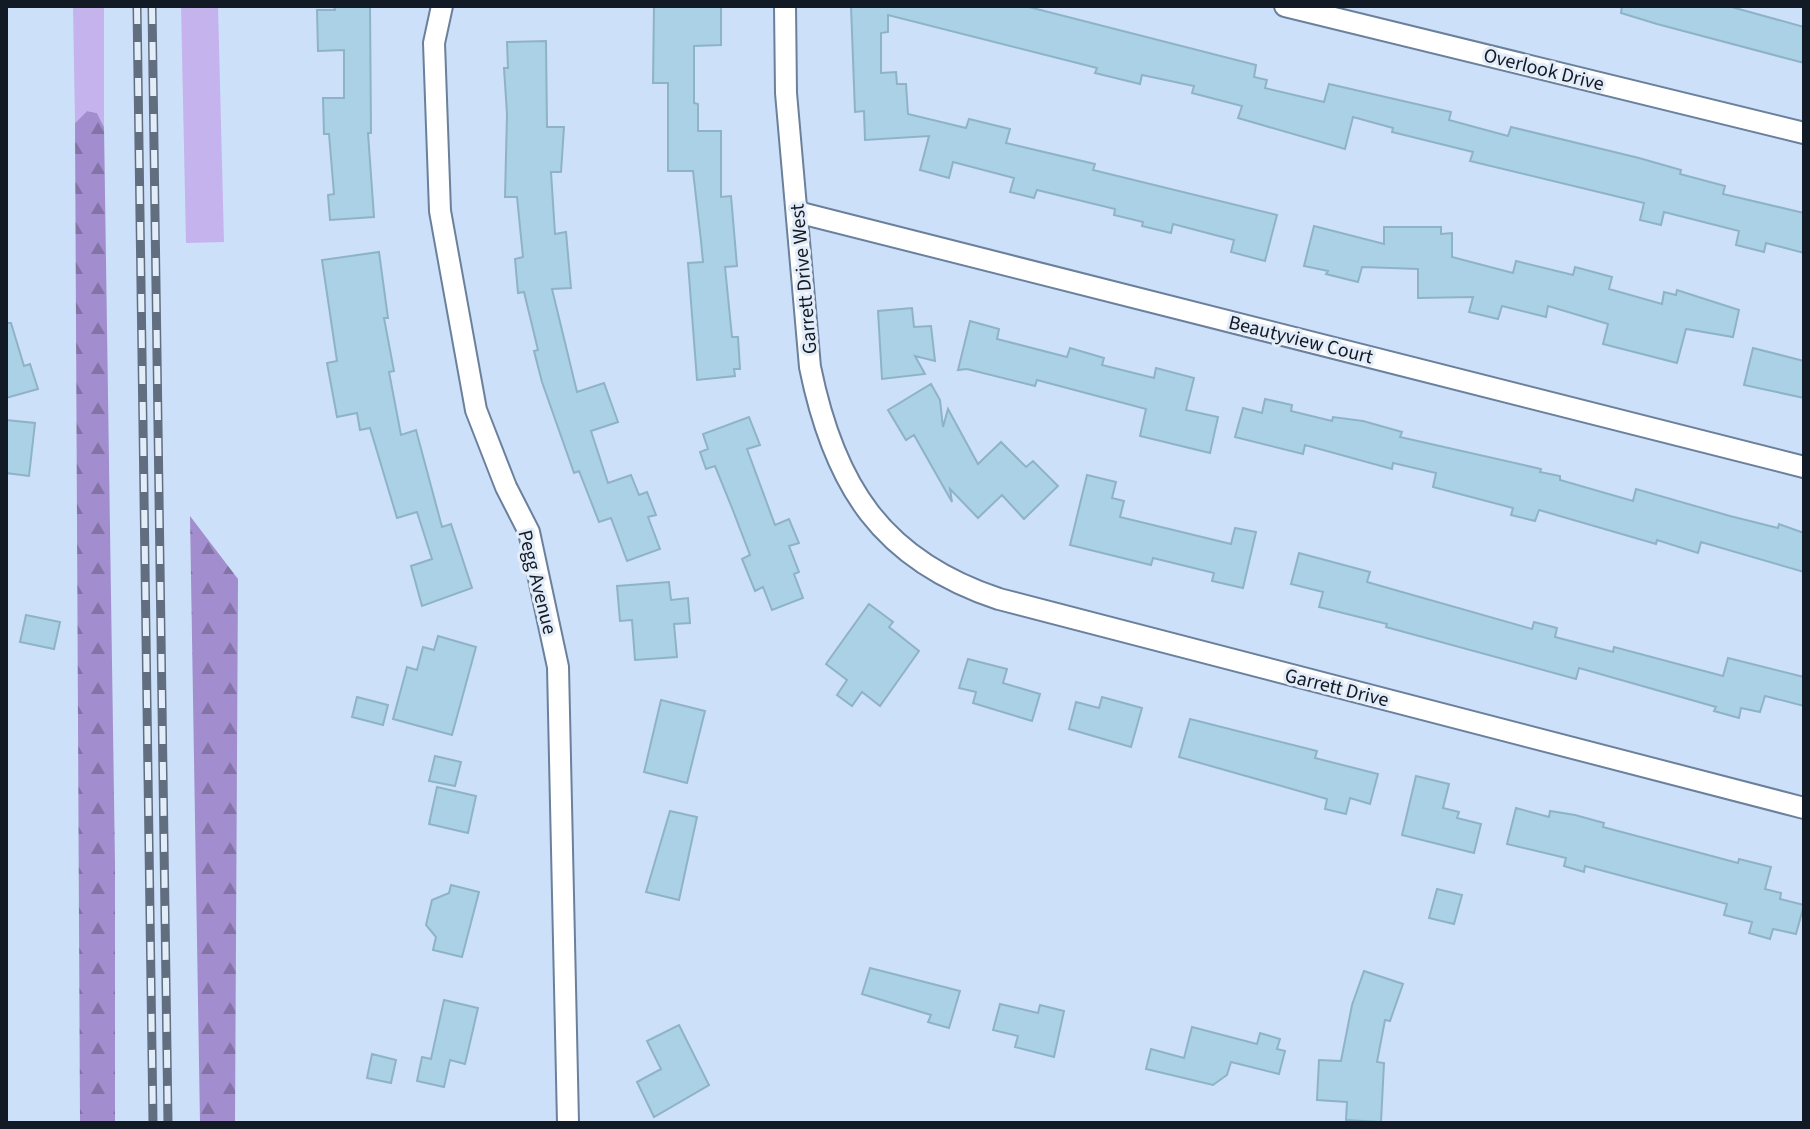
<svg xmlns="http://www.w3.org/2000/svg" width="1810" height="1129" font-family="'Source Sans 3',sans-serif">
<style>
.grass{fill:#c5b3ee}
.forest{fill:url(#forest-firs)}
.building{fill:#abd1e6;stroke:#8eb3c7;stroke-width:2}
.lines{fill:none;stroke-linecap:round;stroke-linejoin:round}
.minor-casing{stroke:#6a809c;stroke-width:24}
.minor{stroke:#fff;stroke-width:20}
.rail-casing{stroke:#616e7f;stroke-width:9}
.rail{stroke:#e3ecf9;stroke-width:6;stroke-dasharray:18;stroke-linecap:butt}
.labels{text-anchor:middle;stroke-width:6;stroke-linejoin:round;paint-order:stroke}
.street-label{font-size:20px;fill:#121a25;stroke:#e3ecf9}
</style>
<defs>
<pattern id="forest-firs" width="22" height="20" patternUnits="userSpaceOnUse" patternTransform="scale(2)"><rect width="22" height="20" fill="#a28ece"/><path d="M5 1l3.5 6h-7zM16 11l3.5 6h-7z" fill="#8373a7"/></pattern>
</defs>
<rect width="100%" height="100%" fill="#cde0f9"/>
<path class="grass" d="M73,6h31v121l-7,-14 -10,-2 -12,12z
M181,6h37l6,236 -38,1z"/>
<path class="forest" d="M87,111l10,2 7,14 11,736v260h-35l-5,-1000z
M190,516l48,63 -3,544h-35z"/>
<path class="building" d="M334,6h36l1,127h-3l6,84 -44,3 -2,-25 6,-1 -5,-60h-5l-1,-36h21v-48l-26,1 -1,-41h18z
M654,6h67v39l-27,1v57l4,1v27h23v66l10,-1 6,70 -12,1 7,70h6l2,32h-6l1,7 -38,4 -9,-117 15,-1 -2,-21 -8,-70h-25v-88h-15z
M851,6h174l231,59 -2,12 13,3 -2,8 59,14 5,-18 122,28 -2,8 59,16 3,-9 128,31 42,12 -1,4 45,12 -2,8 81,19v40l-38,-10 -2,9 -28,-7 3,-14 -75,-19 -3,13 -21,-5 4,-17 -174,-42 3,-9 -81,-20 1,-4 -40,-11 -8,32 -107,-31 4,-12 -50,-13 2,-7 -52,-11 -2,9 -45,-11 2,-5 -209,-53v17l-7,1v40l15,-1 1,12h9l2,30 58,14 3,-9 41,10 -4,14 89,21 -2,6 184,45 -12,46 -34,-9 3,-12 -61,-16 -2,9 -29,-7 1,-4 -29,-7 1,-6 -78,-19 -3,8 -24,-6 4,-14 -61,-16 -4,16 -29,-8 9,-34 -64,4 -1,-29 -9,1z
M1622,6h106l76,21v36l-147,-39 -36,-11z
M546,41l1,86h17l-3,45h-10l4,62 11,-2 5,56 -19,1 25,103 27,-9 14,39 -27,9 17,52 23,-8 8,20 8,-3 9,23 -8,2 12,32 -33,12 -16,-43 -12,4 -20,-51 -5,2 -32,-91 -8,-31 4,-1 -14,-58 -6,1 -3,-34 8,-2 -6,-60h-12l2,-83 -3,-46h4l-1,-26z
M1314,226l70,18v-17h57v7l11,-1v24l61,16 3,-12 57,14 2,-8 37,10 -3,12 53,15 2,-12 12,3 1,-5 62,20 -6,27 -47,-8 -9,34 -74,-19 5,-20 -60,-18 -2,11 -44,-11 -4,13 -29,-7 4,-15 -55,1v-29l-56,-2 -4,15 -32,-8 2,-3 -24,-5z
M379,252l9,66h-4l10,53 -5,1 12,63 15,-5 26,97 9,-3 21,64 -50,18 -11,-40 21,-7 -15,-47 -20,6 -27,-90 -10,2 -3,-17 -20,4 -10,-54 10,-2 -15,-101z
M912,308l2,19 17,-1 4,35 -20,-5 10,18 -43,5 -4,-68z
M970,321l29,8 -2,10 70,18 3,-9 34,10 -2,7 52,13 2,-10 38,10 -8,32 32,7 -8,36 -70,-17 6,-27 -109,-29 -2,6 -68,-17 -9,1z
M6,323h5l13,43 6,-2 8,25 -32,9z
M1753,348l51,13v37l-60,-13z
M931,384l9,16 3,27 5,-18 30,55 23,-22 25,25 7,-6 25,25 -34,33 -22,-24 -24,23 -28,-29 2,13 -38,-67 -8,5 -18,-30z
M1265,399l27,6 -1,6 41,10 1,-4 30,4 39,11 -2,5 141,32 -1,3 20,4v4l73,21 3,-12 94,27 48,12 1,-4 25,9v39l-103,-30 -3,11 -41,-13 -1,4 -117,-34 -4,11 -24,-6 2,-7 -80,-21 3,-14 -43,-10 -1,6 -87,-24 -2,9 -68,-17 8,-29 19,5z
M749,417l11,28 -13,4 28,76 14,-6 10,24 -10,3 10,26 -5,2 9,24 -31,12 -9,-23 -8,4 -13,-32 8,-4 -18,-47 -17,-42 -9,3 -6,-17 8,-3 -5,-15z
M6,420l29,3 -6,53 -23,-3z
M1087,475l29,7 -4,16 12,3 -4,16 111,27 4,-16 21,4 -13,56 -31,-7 2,-8 -61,-15 -2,7 -81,-20z
M1299,553l71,19 -3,10 165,47 2,-7 23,6 -2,9 58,15 1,-5 109,29 5,-18 76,19v29l-39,-10 -5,16 -19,-4 -2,10 -25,-7 2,-4 -137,-39 -3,11 -190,-52 1,-3 -68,-17 4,-15 -32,-8z
M669,582l2,18 17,-2 2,25 -16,1 3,33 -42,3 -3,-40 -12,1 -3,-35z
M869,604l24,18 -4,5 30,24 -39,55 -18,-14 -10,14 -15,-11 10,-15 -21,-16z
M26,615l34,7 -6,27 -34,-7z
M438,636l38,11 -24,88 -59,-16 14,-52 10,3 6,-23 11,3z
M968,659l39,10 -4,14 37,11 -8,27 -59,-18 3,-11 -17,-4z
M357,697l31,8 -5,20 -31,-8z
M1102,697l40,11 -11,39 -62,-18 7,-27 23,6z
M661,700l44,11 -18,72 -43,-11z
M1190,719l127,32 -2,7 63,16 -8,30 -20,-6 -4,16 -21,-5 2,-10 -148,-42z
M435,756l26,6 -6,24 -26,-5z
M1416,776l33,8 -6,24 16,4 -2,6 24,6 -7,29 -72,-18z
M437,787l39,9 -8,37 -39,-9z
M1516,808l33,9 1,-6 25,4 29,8 -1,4 135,36 1,-4 32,8 -6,22 16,4 -1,6 24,6 -8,29 -23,-5 -3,10 -21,-6 3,-11 -28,-7 3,-11 -142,-38 -1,6 -20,-6 2,-8 -59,-14z
M670,811l27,6 -18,83 -33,-8z
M451,885l28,7 -17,65 -29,-7 3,-13 -10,-12 6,-25 17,-7z
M1437,889l25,6 -8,29 -25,-6z
M870,968l90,23 -11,37 -21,-6 3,-7 -69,-21z
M1364,971l39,13 -13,37 -5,-1 -8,42 7,1 -3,59 -35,-2 1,-18 -30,-2 2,-40 22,1 11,-56z
M444,1000l34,8 -13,56 -15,-4 -6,27 -27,-6 5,-24 9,2z
M1000,1004l38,9 2,-8 24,6 -10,46 -39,-10 3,-11 -25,-6z
M679,1025l30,60 -55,32 -17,-35 24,-13 -14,-28z
M1192,1027l65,17 3,-11 20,6 -3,10 8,2 -6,23 -48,-12 -4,13 -14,10 -67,-16 5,-20 33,9z
M372,1054l24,6 -5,23 -24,-5z"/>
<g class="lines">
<defs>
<path id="minor" d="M442,6l-8,37 6,168 36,199 30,77 23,45 29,135 10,456
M785,6l1,87 24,274c24,118 71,193 189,232l805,209
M1285,6l519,127
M797,212l1007,255"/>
</defs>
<use href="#minor" class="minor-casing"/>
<use href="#minor" class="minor"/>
<defs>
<path id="rail" d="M137,6l16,1117
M152,6l16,1117"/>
</defs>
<use href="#rail" class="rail-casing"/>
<use href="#rail" class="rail"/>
</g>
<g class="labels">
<g class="street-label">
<text transform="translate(1544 69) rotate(14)" y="7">Overlook Drive</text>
<text transform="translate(803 279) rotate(-95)" y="7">Garrett Drive West</text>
<text transform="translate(1301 339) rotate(14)" y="7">Beautyview Court</text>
<text transform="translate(538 582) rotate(76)" y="7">Pegg Avenue</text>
<text transform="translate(1337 687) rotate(14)" y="7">Garrett Drive</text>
</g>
</g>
<rect width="1810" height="1129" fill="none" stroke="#121a25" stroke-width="16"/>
</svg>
